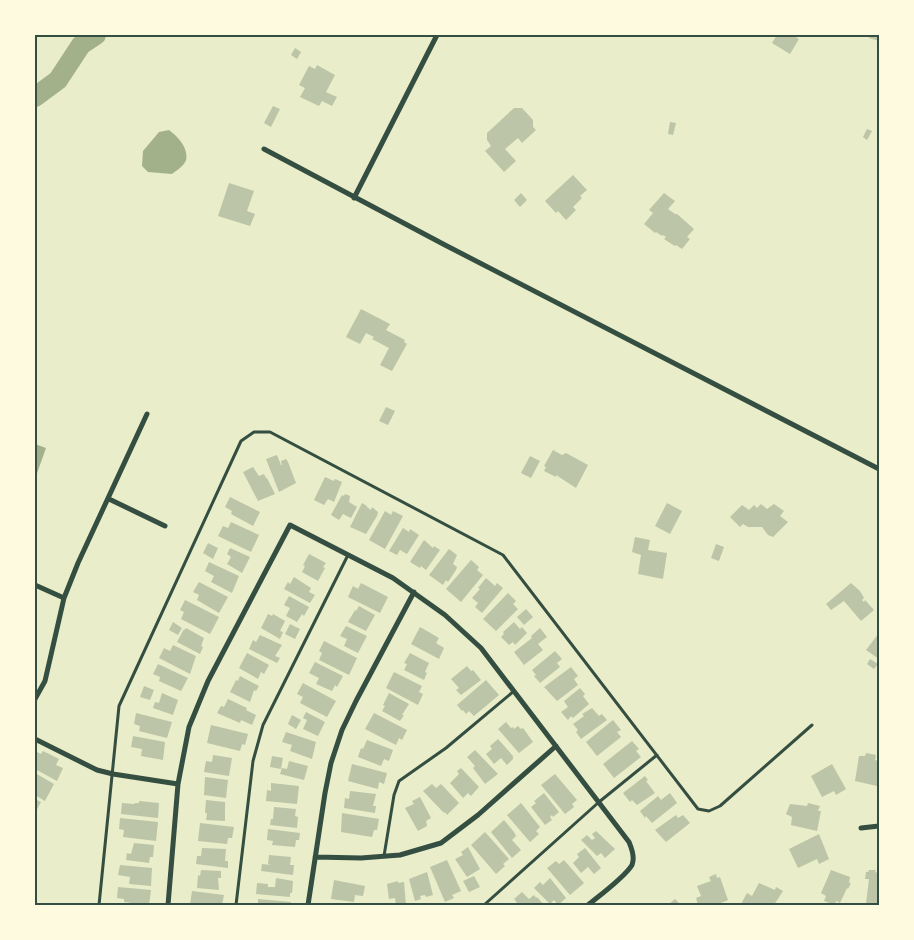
<svg xmlns="http://www.w3.org/2000/svg" width="914" height="940" font-family="'Public Sans',sans-serif">
<style>
.water{fill:#a3b18a}
.lines{fill:none;stroke-linecap:round;stroke-linejoin:round}
.river{stroke:#a3b18a;stroke-width:20}
.building{fill:#bcc5a7}
.service{stroke:#344e41;stroke-width:3}
.minor{stroke:#344e41;stroke-width:5}
.neatline{fill:none;stroke:#344e41;stroke-width:2}
</style>
<rect width="100%" height="100%" fill="#e9edc9"/>
<path class="water" d="M169,130c8,6 20,18 17,30 -2,6 -9,10 -14,14l-24,-2 -6,-6 1,-15 16,-19z
M35,444l11,4 -11,31z"/>
<g class="lines">
<path class="river" d="M35,97l23,-17 23,-35 15,-10"/>
</g>
<path class="building" d="M777,35h15l7,4 -9,15 -18,-11z
M870,35h9v6l-10,-3z
M295,48l6,4 -4,7 -6,-4z
M317,65l18,10 -9,17 11,5 -5,9 -10,-5 -3,5 -19,-9 5,-9 -6,-3 10,-19 6,3z
M273,106l7,3 -9,18 -7,-4z
M514,108h8l11,12v7l3,3 -14,13 -4,-5 -13,11 11,12 -12,11 -19,-21 6,-5 -4,-6v-7z
M670,122l6,1 -3,12 -5,-1z
M867,129l5,2 -5,9 -4,-3z
M573,175l14,15 -7,6 2,2 -9,9 3,3 -10,10 -8,-9 -2,2 -11,-12z
M229,183l25,8 -7,20 8,3 -5,12 -32,-10z
M521,193l6,7 -7,7 -6,-7z
M664,193l11,8 -7,8 7,5h2l17,15 -7,8 3,2 -8,10 -6,-4 -1,1 -5,-3 -6,-4 2,-2 -3,-2 -1,1 -6,-4 -1,1 -11,-9 9,-11 -4,-3z
M361,309l29,15 -4,6 19,10 -1,2 3,2 -15,27 -12,-6 9,-17 -17,-9 2,-2 -8,-4 -6,11 -14,-7z
M386,407l9,4 -7,14 -9,-4z
M553,450l9,5 4,-2 22,12 -12,23 -20,-13v2l-12,-6 2,-4 -2,-1z
M277,455l4,10h1l-1,-4 5,-2 2,3 8,21 -17,9 -13,-33z
M530,456l10,5 -9,17 -10,-5z
M253,467l6,9 5,-2 2,4h1l8,16 -17,7 -15,-29z
M325,477l9,4 1,-2 7,3 -8,20 -6,-3 -4,6 -10,-5z
M345,494l5,2 -1,6 8,5 -6,11 -8,-4 -4,6 -8,-5 11,-20 2,1z
M230,497l30,15 -7,14 -22,-12 1,-3 -7,-4z
M362,503l5,3v1l4,3 1,-3 6,5 -1,4 -11,18 -16,-7z
M667,503l15,8 -12,23 -15,-8z
M761,504l6,5 7,-5 10,7 -4,5 8,6 -15,15 -5,-2 -6,-8h-14l-5,-3 -3,3 -10,-10 12,-12 7,5 5,-5 3,3z
M385,511l6,4 2,-4 10,5 -18,33 -16,-9z
M231,522l28,13 -8,17 -33,-16 5,-10 5,2z
M403,528l6,4 1,-3 9,6 -12,19 -7,-4 -3,5 -8,-4z
M635,537l15,3 -2,10 19,3 -4,26 -25,-5 3,-19 -9,-3z
M424,540l9,8 1,-2 6,4 -14,20 -5,-4 -1,2 -10,-6z
M208,543l10,5 -5,11 -10,-6z
M716,544l8,3 -5,14 -8,-3z
M230,548l20,9 -8,16 -15,-9 4,-7 -4,-3z
M449,549l8,6 -4,9 4,3 -1,3 -8,12 -2,-2 -3,5 -14,-10z
M309,554l17,9 -3,4 2,1 -7,13 -16,-9 3,-6 -2,-1z
M471,560l8,7 -2,3 6,5 -22,27 -15,-13z
M209,562l30,14 -7,17 -21,-11 3,-6 -9,-5z
M294,577l17,11 -2,4 6,3 -5,8 -26,-14 4,-7 2,2z
M486,578l9,8 2,-3 6,5 -21,25 -7,-6 3,-4 -6,-5 8,-9 -2,-1z
M199,582l29,15 -9,16 -22,-13 2,-5 -6,-3z
M361,583l27,14 -8,16 -32,-16 5,-11 5,3z
M851,583l9,8 4,7 -2,2 2,2 1,-2 9,10 -13,11 -17,-20 -13,9 -5,-6z
M508,593l8,8 -3,3 5,5 -22,22 -13,-12z
M289,596l20,11 -5,9 -2,-2 -5,8 -11,-6 4,-8 -6,-3z
M185,600l34,17 -9,17 -29,-15 3,-7 -4,-2z
M359,606l16,9 -9,16 -18,-9 7,-12 1,1z
M526,609l7,8 -9,8 -7,-8z
M268,614l4,2 1,-2 12,7 -5,10 3,1 -3,7 -19,-11z
M173,622l9,6 -4,7 -9,-5z
M514,622l6,7 2,-2 5,6 -12,12 -2,-3 -4,3 -8,-8 3,-3 -1,-2z
M290,624l10,5 -5,10 -10,-5z
M346,626l21,10 -9,17 -14,-7 3,-7 -7,-3z
M420,627l19,11 -3,5 8,5 -5,11 -28,-15z
M186,628l18,10 -3,8 2,1 -3,7 -23,-12 7,-13 1,1z
M540,628l7,9 -9,7 5,6 -19,15 -10,-13 18,-14 -1,-2z
M879,633v26l-13,-9z
M260,635l22,10 -7,11 5,2 -3,5 -28,-14 4,-9 3,2z
M324,641l33,17 -8,17 -30,-15 3,-7 -3,-2z
M173,645l23,11 -6,18 -31,-16 5,-10 6,3z
M555,651l7,8 -5,4 3,4 -20,16 -6,-7 2,-1 -4,-5z
M247,653l22,12 -5,9 -3,-2 -3,7 -19,-11z
M410,653l19,10 -4,9 2,1 -3,7 -20,-10 3,-6 -3,-1z
M870,659l8,5 -4,5 -7,-5z
M315,662l28,14 -6,11 -2,-2 -3,6 -16,-7 3,-6 -10,-5z
M158,664l30,14 -7,13 -22,-10 1,-4 -7,-3z
M467,666l4,5 2,-1 8,10 -20,15 -5,-5 3,-2 -8,-9z
M571,667l7,9 -4,3 4,6 -21,16 -13,-14z
M394,672l28,14 -3,6 4,2 -5,11 -32,-17z
M240,676l19,10 -3,5 -2,-1 -4,12 -20,-10 6,-12 2,1z
M486,680l13,15 -25,21 -5,-5 -3,3 -3,-4 -1,1 -5,-6z
M303,683l33,18 -9,16 -27,-14 3,-6 -6,-3z
M144,686l10,4 -4,10 -10,-3z
M580,688l5,6 -2,2 6,8 -16,14 -2,-2 -3,4 -7,-8 7,-5 -4,-6z
M162,693l16,7 -5,15 -20,-7 2,-6 4,1z
M389,693l20,11 -7,11h2l-4,6 -18,-10 3,-5 -2,-1z
M228,699l19,9 -1,2 10,5 -4,10 -11,-5 -1,3 -23,-10 4,-7 3,1z
M592,708l7,8 3,-2 5,6 -26,19 -5,-7 2,-2 -5,-6 11,-8 -2,-2z
M306,712l19,10 -7,14 -15,-7 4,-9 -4,-2z
M136,713l36,9 -5,16 -28,-7 1,-5 -6,-2z
M374,713l33,17 -5,10 -3,-2 -3,7 -31,-16z
M292,715l9,5 -5,9 -8,-5z
M613,720l8,10 -4,2 4,5 -24,19 -11,-14z
M506,722l5,6 2,-1 1,2 4,-3 3,3 2,-1 10,14 -14,11 -21,-24z
M211,725l37,9 -3,11 -3,-1 -2,7 -33,-8z
M286,732l30,10 -4,17 -22,-8 2,-6 -10,-3z
M133,736l32,6 -2,18 -22,-4 1,-7 -11,-2z
M498,739l15,17v3l-6,6 -6,-7 -7,6 -8,-10 6,-5 -2,-3z
M367,740l26,10 -4,11 -5,-2 -3,7 -23,-9 3,-9 2,1z
M632,741l7,8 -3,2 5,6 -27,21 -11,-14z
M475,750l23,24 -13,10 -12,-16 2,-2 -8,-9z
M35,751l6,3 2,-3 16,8 -3,6 7,3 -6,13 -22,-12z
M866,753l10,2 -1,5 4,1 -2,25 -22,-5 4,-25h6z
M213,755l19,3 -3,18 -25,-4 2,-11 6,1z
M272,756l11,2 -2,11 -11,-2z
M289,761l19,5 -4,14 -24,-6 2,-6 5,1z
M352,764l35,9 -3,11 -5,-2 -1,7 -30,-8z
M832,764l14,25 -10,6 -2,-4 -12,6 -11,-21z
M461,768l18,19 -8,9 -3,-3 -5,5 -13,-15 9,-9 -2,-3z
M35,773l19,11 -9,17 -10,-6z
M555,774l22,26 -5,4 2,3 -9,7 -24,-29z
M645,776l3,4 -2,1 9,12 -18,12 -5,-5 -2,2 -7,-9z
M205,777l23,3 -2,18 -22,-3z
M271,783l28,3 -2,18 -31,-3 1,-11 4,1z
M432,784l4,4 5,-4 18,19 -12,12 -2,-3 -1,1 -21,-22z
M350,791l26,3 -3,12h3l-1,7 -31,-5 1,-10 4,1z
M544,793l15,19 -6,5 -1,-2 -2,2 2,3 -7,5 -14,-18 5,-4 -2,-2z
M670,793l7,10 -25,20 -6,-7 -1,2 -5,-7 18,-15 3,4z
M420,797l11,21 -5,3 1,5 -9,5 -13,-23 9,-4 -2,-3z
M35,799l6,3 -6,11z
M206,800l19,2v19l-19,-1 1,-7h-2z
M139,801l20,2 -1,15 -37,-4 1,-11 12,1 1,-1h4z
M521,803l19,24 -4,4 3,3 -9,8 -23,-27z
M808,803l12,3 -2,5h3l-4,20 -26,-6 1,-8 -6,-3 4,-10 17,2z
M274,807l22,2 -1,7 3,1 -1,11 -27,-3 1,-6h2z
M342,813l37,6 -2,11h-3l-2,7 -31,-5z
M676,815l2,3 5,-3 7,8 -24,19 -11,-12z
M120,818l38,4 -2,19 -33,-4 1,-7 -5,-1z
M504,820l10,12 2,4 -4,4 9,10 -9,8 -21,-26z
M200,823l34,4 -2,11h-4l-1,6 -29,-3z
M268,829l32,4 -1,7h-3l-1,7 -23,-2 1,-4 -6,-1z
M596,831l19,18 -10,9 -4,-5 -4,3 -16,-16 6,-5 5,5 3,-2 -3,-4z
M485,832l24,27 -6,5 2,2 -9,8 -25,-29z
M819,834l10,25 -10,5 -2,-5 -19,9 -9,-19z
M134,843l20,2 -1,12h-3l-1,6 -23,-3 1,-7 4,1z
M468,847l12,22 -13,8 -12,-18 8,-4 -2,-3z
M202,848l24,1 -1,12h3v7l-32,-4 1,-8h4z
M585,848l16,20 -7,6 -6,-7 -7,6 -8,-10 6,-6 -2,-3z
M269,855l22,2 -1,8h4l-1,10 -32,-4 1,-7 9,1 -3,-1z
M447,860l14,31 -9,4 2,3 -9,4 -15,-35z
M564,860l20,23 -14,12 -23,-27 9,-7 3,3z
M120,865l32,3 -1,18 -22,-2 1,-7 -12,-2z
M201,870l20,1v7h-3l1,12 -22,-2 1,-13 2,1z
M831,870l19,7 -1,6h2l-3,6 -1,-1 -7,15 -4,-2 -1,4 -11,-4 2,-5 -5,-3z
M869,870h7l-1,2 4,1v31l-3,1 -10,-1 3,-25h-4l1,-7h2z
M427,872l6,23 -7,2 -1,-2 -5,1 1,3 -6,2 -6,-22z
M716,874l1,4 3,-1 8,23 -12,5h-18l-2,-7 5,-2 -4,-10 14,-5 -2,-4z
M474,876l6,11 -11,5 -6,-11z
M276,878l17,3 -1,12h-2v4l-34,-3 1,-11 11,1v3h7z
M550,878l16,20 -8,7 -4,-5 -4,4 -16,-16 6,-6 3,3z
M334,880l31,6 -2,10 -8,-1 -1,7 -23,-3z
M398,881v2l6,-1 2,23h-10l-1,-7 -6,1 -2,-15z
M759,883l16,7 1,-3 7,4 -9,14 -33,-1 6,-11 5,3z
M118,887l33,3 -2,15 -25,-3v-3l-7,-1z
M192,891l32,4 -2,10h-32z
M522,892l7,7 5,-4 2,3 1,-1 7,8 -26,-1 -4,-5z
M258,899l33,3v3h-33z
M675,899l6,6h-15l2,-2 1,1z"/>
<g class="lines">
<path class="service" d="M384,856l10,-61 5,-14 47,-33 68,-57
M99,905l20,-199 122,-265 13,-9h16l233,123 195,254 11,2 11,-5 92,-81
M236,905l17,-144 10,-36 85,-170
M484,905l115,-103 58,-47"/>
<path class="minor" d="M264,149l181,96 434,224
M354,198l83,-163
M109,499l56,27
M35,585l29,13
M35,699l10,-18 19,-83 14,-35 69,-149
M35,739l62,31 16,4 65,10
M861,828l18,-2
M315,857l46,1 39,-3 41,-12 37,-28 78,-69
M168,905l10,-121 11,-57 19,-46 82,-156 103,53 52,37 36,33 148,194c3,7 6,16 3,23 -7,12 -33,31 -44,40
M308,905l17,-112 6,-30 11,-33 14,-29 58,-109"/>
</g>
<rect width="914" height="940" fill="none" stroke="#fefae0" stroke-width="72"/>
<rect x="36" y="36" width="842" height="868" class="neatline"/>
</svg>
